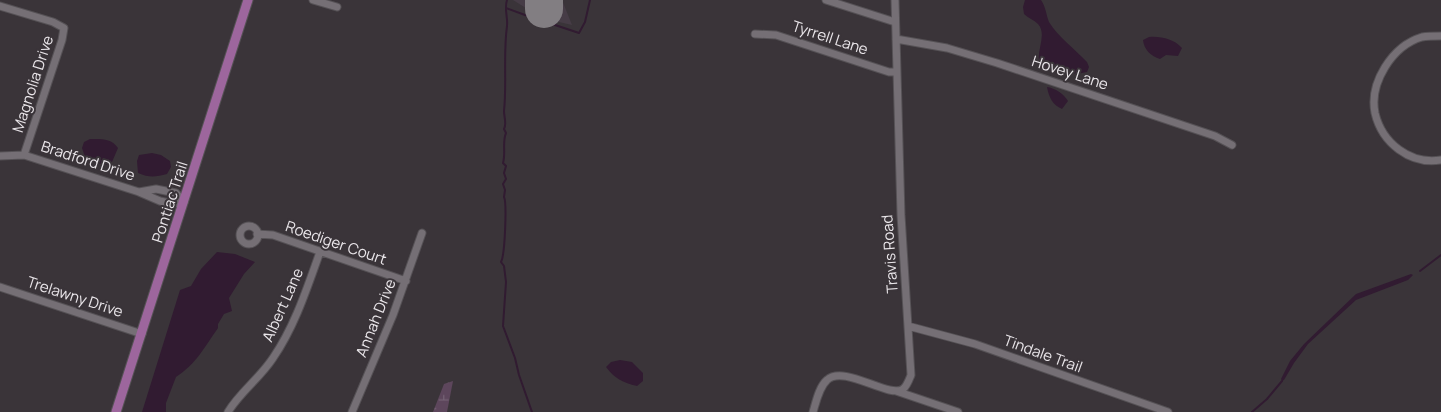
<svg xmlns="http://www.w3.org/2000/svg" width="1441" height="412" font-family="Manrope,sans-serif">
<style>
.built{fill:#463c46}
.wetland{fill:url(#wetland-marsh)}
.water{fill:#311b31}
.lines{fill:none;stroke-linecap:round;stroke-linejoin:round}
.stream{stroke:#311b31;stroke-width:2}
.runway{stroke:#827e82;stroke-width:38}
.minor-casing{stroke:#555155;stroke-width:9}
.major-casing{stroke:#555155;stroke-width:11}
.minor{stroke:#756f75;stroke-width:7}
.major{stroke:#9d669d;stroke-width:9}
.labels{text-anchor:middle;stroke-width:4;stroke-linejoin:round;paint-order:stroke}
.street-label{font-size:15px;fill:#eae6ea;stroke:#3a3439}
</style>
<defs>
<pattern id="wetland-marsh" width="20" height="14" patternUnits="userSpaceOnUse" patternTransform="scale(1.25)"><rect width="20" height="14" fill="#5d465c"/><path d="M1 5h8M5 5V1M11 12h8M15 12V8" fill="none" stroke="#746174"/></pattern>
</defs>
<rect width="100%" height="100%" fill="#3a3439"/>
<path class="built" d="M513,0h49l10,25 -13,-3 -3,-3 -26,-5 -1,-4z"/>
<path class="wetland" d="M453,381l-6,31h-14l11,-28z"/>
<path class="water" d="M1025,0h16c5,7 5,15 8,22 9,15 26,27 38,40l2,5 -2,5c-17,4 -35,0 -48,-11 -2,-12 8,-27 -1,-37 -4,-4 -10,-6 -14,-10l-1,-7z
M1149,37c12,-1 25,2 33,11l-4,8 -12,-1 -6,4c-9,-3 -16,-9 -17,-19z
M1047,87c8,1 17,7 21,14l-6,8c-9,-4 -13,-11 -15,-22z
M90,139c12,0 21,-1 28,9l-6,14 -6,3 -11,-2 -10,-6 -3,-9 2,-6z
M152,153l9,2 9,6 1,6 -4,7c-11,3 -18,4 -29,-1l-1,-12 2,-6z
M217,252l18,2 20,8 -11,12 -15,24 3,13 -8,3 -6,10v4c-14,20 -22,36 -42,49l-10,26v9h-24l38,-122 11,-4 10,-17z
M1411,274l2,1 -5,5 -52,20 -48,44 -14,19 -10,17 -2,1 -1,-2 9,-18 14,-17 52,-50z
M620,360l12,2 11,11v8l-6,5c-14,-3 -23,-8 -31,-19l5,-5z"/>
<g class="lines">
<path class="stream" d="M507,0c-3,9 1,17 0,26 -4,28 0,58 -3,85 0,6 3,13 0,18l2,4c-4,9 0,20 -3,30l3,3 -2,7 2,6 -3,5 2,6 -1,7c3,6 1,58 -3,65l3,4 2,16 -3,44 12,32 4,17 13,37
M506,8l19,7 54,18 6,-11 5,-22
M1420,271l21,-16
M1252,412l15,-13 15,-18"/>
<path class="runway" d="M544,9v-9"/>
<defs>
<path id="minor" d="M313,0l24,7
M826,0l69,22
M0,6l53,16 11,6 -2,12 -38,115
M755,34l21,1 113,37h7
M1441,36c-6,0 -13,0 -19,1 -30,9 -53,46 -47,76 7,30 35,52 66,47
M896,39l51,9 50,15 218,73 17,9
M0,156l24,-1 115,37 21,9 13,3 11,-2
M139,192l17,-3 20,4 8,9
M240 235a9 9 0 1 1 18 0a9 9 0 1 1-18 0Z
M257,234l16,1 133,46
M0,287l142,47
M908,326l67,18 193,68
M896,391l62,21
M228,412c12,-20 32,-34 45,-54 22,-32 34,-70 47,-106
M352,412l41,-97 29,-82
M813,412c3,-10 6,-25 14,-32 17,-16 62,19 76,9 4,-3 6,-9 8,-14l-10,-160 -6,-215"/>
<path id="major" d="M116,412l132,-412"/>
</defs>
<use href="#minor" class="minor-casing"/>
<use href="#major" class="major-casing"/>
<use href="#minor" class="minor"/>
<use href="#major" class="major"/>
</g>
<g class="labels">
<g class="street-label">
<text transform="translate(830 38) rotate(18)" y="5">Tyrrell Lane</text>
<text transform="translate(1070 73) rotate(18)" y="5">Hovey Lane</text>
<text transform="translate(33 84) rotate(-72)" y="5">Magnolia Drive</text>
<text transform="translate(88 161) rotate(18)" y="5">Bradford Drive</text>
<text transform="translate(170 202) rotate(-72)" y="5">Pontiac Trail</text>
<text transform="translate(336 243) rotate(19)" y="5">Roediger Court</text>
<text transform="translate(890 254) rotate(-94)" y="5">Travis Road</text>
<text transform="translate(75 297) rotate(18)" y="5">Trelawny Drive</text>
<text transform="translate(283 305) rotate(-66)" y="5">Albert Lane</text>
<text transform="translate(376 318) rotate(-68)" y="5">Annah Drive</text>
<text transform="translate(1043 354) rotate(20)" y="5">Tindale Trail</text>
</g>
</g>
</svg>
